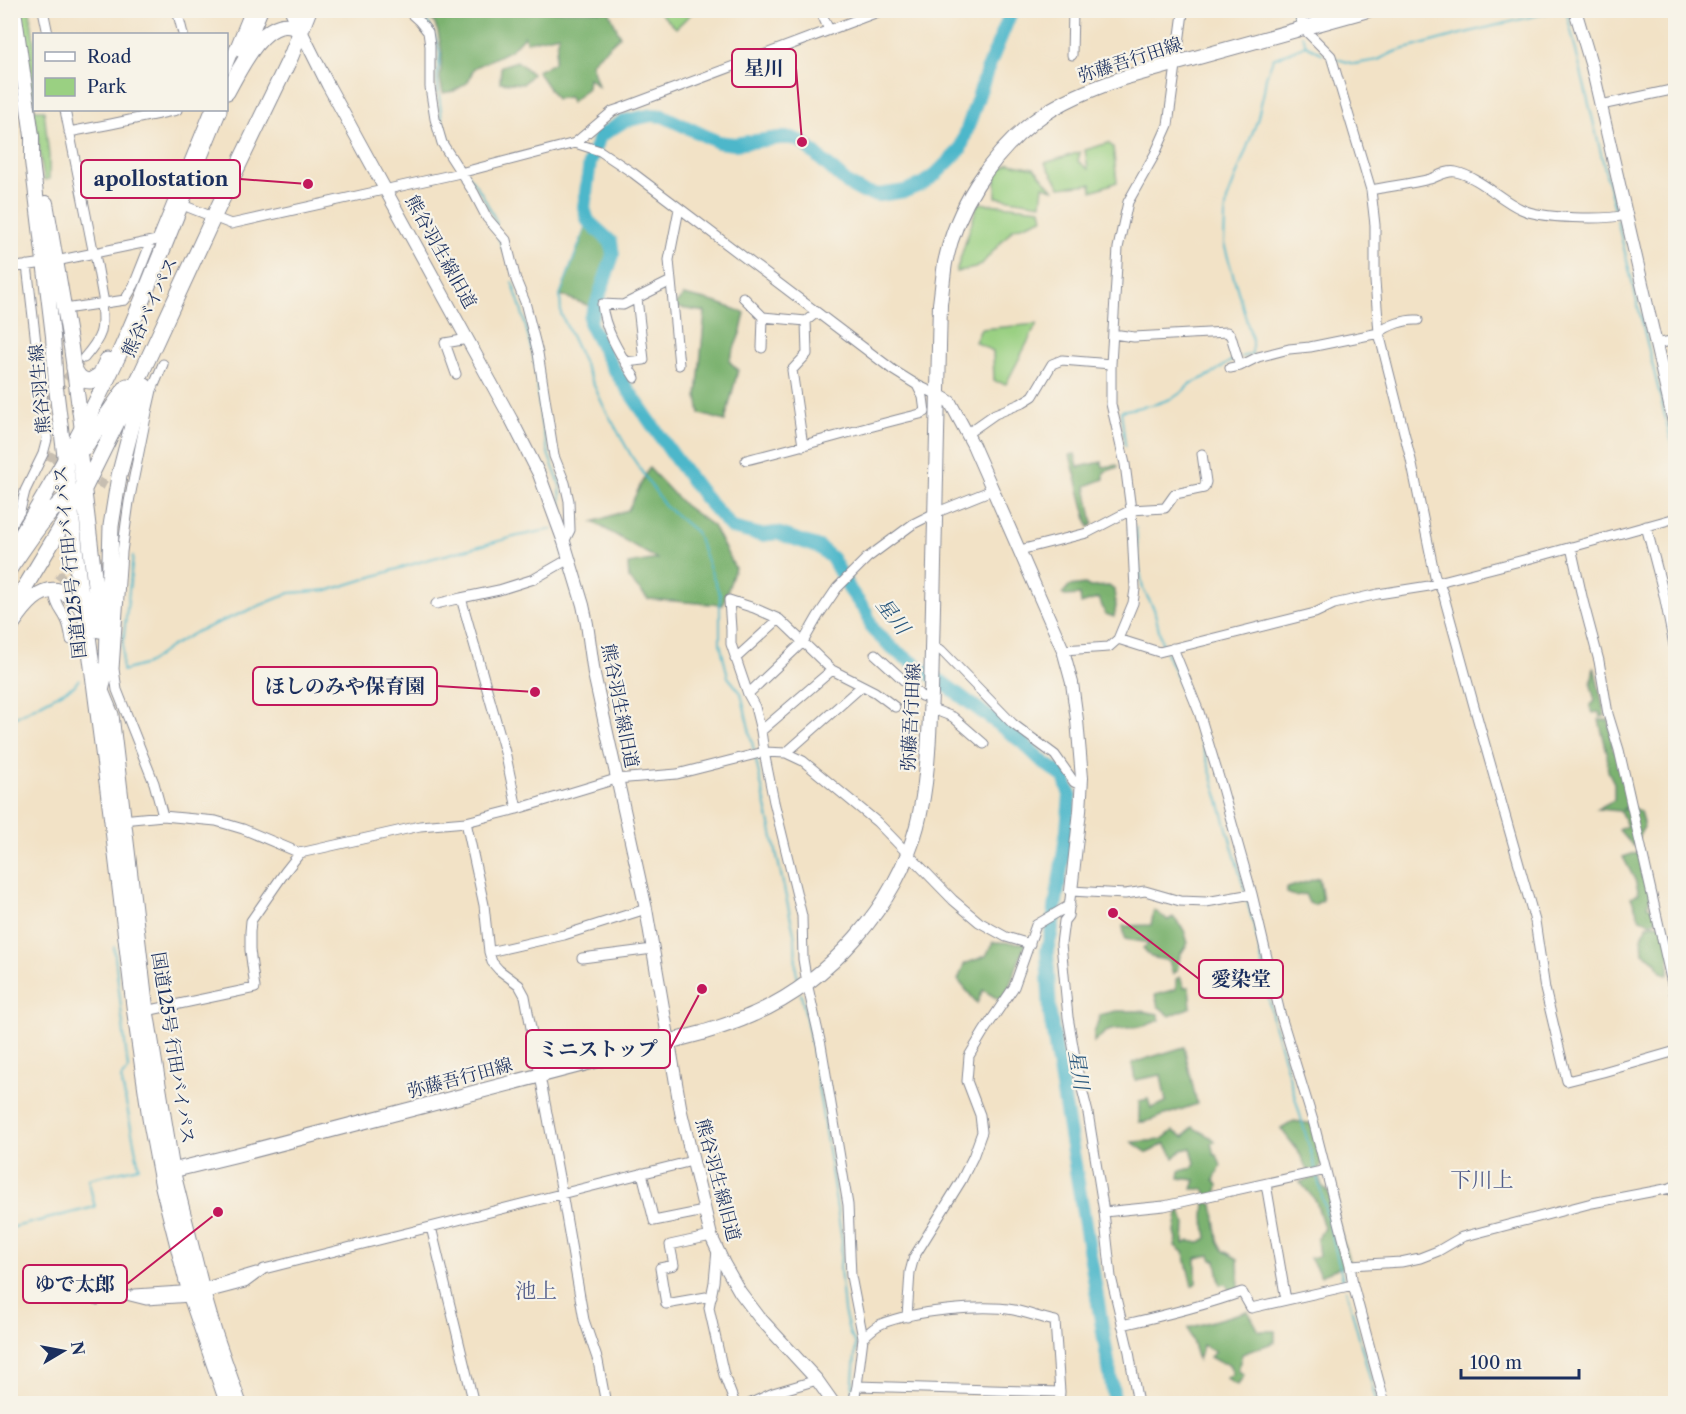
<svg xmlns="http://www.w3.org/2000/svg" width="1686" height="1414" font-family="'Libre Caslon Text','Noto Serif JP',serif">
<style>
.green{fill:#9ad082;stroke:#5a8070;stroke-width:1.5}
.forest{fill:#7bb270;stroke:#4b7067;stroke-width:1.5}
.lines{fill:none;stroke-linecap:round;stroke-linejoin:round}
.stream{stroke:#4db7ca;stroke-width:2}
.river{stroke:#4db7ca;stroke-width:14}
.minor-tunnel{stroke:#c7beb1;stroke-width:9;stroke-dasharray:9 4.5;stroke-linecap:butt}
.minor-casing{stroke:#868892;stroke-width:11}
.tertiary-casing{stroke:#868892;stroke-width:14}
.secondary-casing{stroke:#868892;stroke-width:16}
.trunk-casing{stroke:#868892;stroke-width:17}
.minor{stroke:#fff;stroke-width:9}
.tertiary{stroke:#fff;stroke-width:12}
.secondary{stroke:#fff;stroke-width:14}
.trunk{stroke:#fff;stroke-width:15}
.labels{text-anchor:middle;stroke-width:4.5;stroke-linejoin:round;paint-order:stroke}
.street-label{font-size:18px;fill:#1b2f5e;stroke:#f7f3e8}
.water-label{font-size:20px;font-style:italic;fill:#2a587e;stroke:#f7f3e8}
.quarter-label{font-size:21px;fill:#515c89;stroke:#f7f3e8}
.leader{fill:none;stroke:#c2185b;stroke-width:2}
.callout-dot{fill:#c2185b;stroke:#f7f3e8;stroke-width:2}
.callout{fill:#f7f3e8;stroke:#c2185b;stroke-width:2}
.callout-label{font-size:20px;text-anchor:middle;font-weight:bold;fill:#1b2f5e}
</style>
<rect width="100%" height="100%" fill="#f7f3e8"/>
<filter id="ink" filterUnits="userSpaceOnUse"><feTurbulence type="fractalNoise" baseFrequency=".0167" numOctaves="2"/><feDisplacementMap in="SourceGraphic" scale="12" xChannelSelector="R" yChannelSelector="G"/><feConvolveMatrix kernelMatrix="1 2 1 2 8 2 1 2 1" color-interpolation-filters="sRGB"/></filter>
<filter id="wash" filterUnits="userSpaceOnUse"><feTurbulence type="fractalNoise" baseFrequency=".008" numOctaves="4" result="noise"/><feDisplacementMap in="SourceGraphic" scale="24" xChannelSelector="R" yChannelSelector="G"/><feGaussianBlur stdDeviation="1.35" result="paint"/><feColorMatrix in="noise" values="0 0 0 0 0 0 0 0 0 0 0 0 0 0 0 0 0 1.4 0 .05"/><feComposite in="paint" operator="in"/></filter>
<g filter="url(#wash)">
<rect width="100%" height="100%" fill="#f2e2c6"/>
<path class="green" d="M22,11h8l4,31v68h10l5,46v23l-5,1 -25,-168z
M658,11h36l-18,17z
M1108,143l5,4 4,35 -25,9 -1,-7 -31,3 -15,-24 35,-11 -2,9 10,8 -3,-19z
M1009,163l25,5 19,21 -10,-3 -2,18 -45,-7v-25z
M978,203l63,6 2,9 -30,11 -32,36 -6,3 -19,4z
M1037,324l-31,60 -12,-3 -1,-30 -18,-9 6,-13z"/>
<path class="forest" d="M422,11h187l11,25 -29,27 7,23 -10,-9 -1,11 -16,15 -2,-6 -13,2 -19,-28 17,-8 5,-28 -32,7 -3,-6 -13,14 -37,18 -6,14 -4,3 -10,6 -11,2 -3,-14 2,-26 -4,-21 -4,-10z
M517,61l15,13 -9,10 -23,-2 1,-16z
M588,221l23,21 2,13 -18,53 -35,-13z
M684,295l34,8 27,10 -4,18 -12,30 9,9 -13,51 -25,-7 -3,-18 8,-84 -32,-5z
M1075,454l3,13 24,-5 1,5 14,-2 1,2 -14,5v7l-18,7 7,38 -4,3 -19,-72z
M649,468l35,37 29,21 22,42 -12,37 -75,-6 -19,-20 -1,-15 29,-5 -64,-37 35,-12z
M1085,584l5,3 19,-1 5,4 2,16 -2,11 -9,-3 -6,-16 -18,6 -1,-9 -15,1 -3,-2 7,-8z
M1594,666l11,50 -5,1 -1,-5 -6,1 -3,-7 5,-5 -4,-16z
M1599,720h10l4,31 6,-1 11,48 -3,8 -5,4 10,-2 8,3 4,16 -11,19 -14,-16 8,-4 -7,-15 -23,-2 17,-9v-17l-6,-12 -1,-19z
M1638,852l13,41 -3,13 7,4 2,9 -6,4 -11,-4 -9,-22 8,-4 -4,-13 -12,-23z
M1319,878l4,22 -9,5 -5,-2 -4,-9 -10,2 -8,-3v-5z
M1154,910l14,10 5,-3 11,13 4,13 -8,12 -3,16 -4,3 -4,-13 -18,-4 -8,-9 7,-5 -25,-4 -2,-13 28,-1z
M1660,923l10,16 -1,36 -8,-3 -5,-11 -13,-8 -1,-16 6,-12z
M993,942l33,1 -23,59 -20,-12 -6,13 -19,-23 6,-16 22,-8z
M1180,977l4,10h5l2,20 -21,9 -12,-10 -3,-11 21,-6v-10z
M1116,1011h25l17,3 2,6 -16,6 -33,4 -5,2 -12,10v-9l6,-18z
M1184,1047l13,57 -52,18h-6v-21l9,-2 3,9 15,-6 -5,-27 -26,5 -3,-17z
M1294,1121l20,3 9,37 -5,10 -11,-1 -8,-18 -18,-23z
M1192,1127l20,11 3,4 -4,1 3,12h3l4,11 -7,14 4,5 -2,14 -8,-2 -4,-8h-12l3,-9 -16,-2 1,-7 12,-3 3,-5 -4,-15 -9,2 -8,8 -9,-15 -17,10 -16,-11 29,-2 12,-9 11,6z
M1319,1176l3,10 7,7 21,72c-11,4 -20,4 -29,11l-11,-18 9,-2 -2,-16 7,-12 -8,-27 -16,-19z
M1205,1202l8,2 5,36 6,11 14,8 1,32 -9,1 -4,-8 -6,1 -4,-25h-4l-2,-5 -14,3v25l-4,3 -8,-33 -9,-7 2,-7 -2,-7 4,-25 6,17 -1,20 5,-3 10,2 8,-5 -3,-21z
M1248,1311l11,20h16v11l-33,12 -4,16 6,5 -6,10 -6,-2 -5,-5 6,-4 -4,-10 -10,-2 -9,-5 5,-5 -12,-7 -5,15 -10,-32z"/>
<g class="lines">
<path class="stream" d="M416,10l11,11 7,14 6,19 -3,24 5,43 12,33
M1291,10l6,15
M1566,10l50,205
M1302,35l4,10 17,9
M1334,58l20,6 24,-4 16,-8 63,-17 102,-25
M467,173l15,21 15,29 -2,1
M1617,220l59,241
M588,221l-28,74 1,19 43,93 28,50 33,49 31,26 24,63v48l8,34 13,16 13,58
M498,236l7,17
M512,282l9,26 14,55 6,58 8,35 11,29 2,37
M1241,357l11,-3v-15l-28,-95 1,-27 2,-17 30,-79 7,-30 2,-14 7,-18 33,-14
M1125,445l-4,-34 35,-7 17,-6 9,-6 8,-8 20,-9 19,-13 7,-3
M1136,528l3,39 4,22 11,20 9,38
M133,556l-10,87 -1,28 25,-7 23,-17 26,-15 94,-39 40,-3 96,-30 92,-24 35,-7
M1166,652c36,76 55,159 79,239
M10,720l64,-34 5,-7
M755,756l40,182 1,32 3,13
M1246,897l12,43 15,81 43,149
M801,994l11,52 30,195 -2,27 4,43 6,24 6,9 -4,47
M1317,1176l27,108
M10,1228l85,-21 -7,-28 51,-12 -18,-89 7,-9 -14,-122
M1346,1289l31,115"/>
<path class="river" d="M1012,10l-24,58 -28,82 -25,25 -13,9 -17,7 -26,4 -16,-3 -15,-8 -46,-42 -10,-4h-13l-45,6 -16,-2 -55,-26 -11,-1 -28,6 -24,15 -10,26 -6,46 4,13 23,21 2,13 -18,53 -5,11v6l23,43 60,87 32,43 27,30 29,7 16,-2 42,14 13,11 18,32 16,22 7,18 21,20 48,32 80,60 21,20 21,15 6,18 -3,35 -16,105 -4,15 3,65 65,389"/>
</g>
</g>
<g filter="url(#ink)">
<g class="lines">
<path class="minor-tunnel" d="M48,400l36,-42
M48,455l18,9
M86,475l33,18
M55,593l2,-12 4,-5 51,-19"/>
<defs>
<path id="minor" d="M43,10l5,24
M177,10l6,24
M407,10l12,11 9,11 2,14v41l5,32 7,24 32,50 13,25 19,22 10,40 9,22 13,51 16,103 11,27 4,18 1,29 -6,12
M820,10l9,20
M1298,10l6,19 27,27 40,134 4,35v56l4,52 32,127 24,117 8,16 31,113 61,215 10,68 22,92 36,-9 73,-21
M1072,55l1,-45
M226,69l24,-59
M1601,105l75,-16
M65,110l29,145
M69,132l42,-8 66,-14
M575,143l38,-32 9,-3 261,-98
M1371,190c19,-4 40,-6 59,-11 9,-3 17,-9 26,-7 25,6 43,27 65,37 20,10 83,11 106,6
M180,204l51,20 229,-51 115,-30 25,8 33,22 260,197 24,15 21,10
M679,209l-10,51 10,105
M95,254l9,49
M56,261l101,-21 53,-130
M10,268l34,-5
M743,297l20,20 43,4
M65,309l60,-9 9,-15 17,-43
M1113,334l21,3 93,-5 4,4 9,30
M1656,344l20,-4
M762,348l1,-31
M84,358c18,-21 20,-27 17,-55
M625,362l19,-2 -7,-62 34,-17
M1230,368l10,-2 18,-9 31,-8 21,-2 69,-14c9,-8 27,-14 39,-13
M456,374l-11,-31 23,-4
M635,378c-13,-21 -31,-48 -33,-74l21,1 14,-7
M968,433l27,-19 25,-10 13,-8 19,-32 10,-4 49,4
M803,446l-11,-76 15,-16 -1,-33 10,-8
M746,460c58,-14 116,-32 174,-46l5,-2 -2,-15 -6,-12
M1646,526l18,69 12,60
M10,527l10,-16 5,-20 18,-37 4,-15 -20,-174
M1571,547l12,54 16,60 9,53 11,36 57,251
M1020,550l67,-17 44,-23 34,-2 10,-14 29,-6 2,-6 -4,-28
M55,596c1,11 7,15 11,24 3,6 4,14 5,20
M436,604l25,-6
M1118,639l41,13 156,-39 19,-9 44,-10 51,-8 17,-6 97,-25 133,-37
M932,647l9,3 72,74 42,31 19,27 8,4
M1173,648l26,64 21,69 32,113 28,119 34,111 36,141 3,20 32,119
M1063,650l46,-3 9,-8 15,-36 2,-14 -4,-79 -6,-46 -14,-60v-40l7,-116 10,-46 27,-48 13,-29 15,-112 -1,-3
M875,654l46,42 10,3
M735,659l44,-40
M832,670l43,22 20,15
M748,694l-17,-50v-15l-2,-29 25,8 25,11 53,51 -71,61
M930,708l23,9 31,27
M786,753l76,-67
M517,809l-11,-53 -45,-158 38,-8 35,-11 35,-20
M163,816l-9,-33 -37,-93 -3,-21 8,-117 7,-50 18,-90 5,-22 11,-26
M122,820l41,-4 53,5 27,8 57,24 120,-27 46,-4 51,-13 99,-30 61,-5 87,-22 22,1 17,8 74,61 76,78 26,22 27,15 24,7
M466,822l18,83 5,47 3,10 7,8 20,15 6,11 37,197 22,127 14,41 8,43
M489,952l75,-17 82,-26
M582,958l71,-9
M146,1011l109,-23 -5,-38v-18l1,-11 34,-49 15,-19
M642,1173l12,48 50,-10
M1266,1184l20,116
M1672,1187l4,13
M1104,1212l60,-6 162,-36
M431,1227l43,177
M711,1236l-41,9 4,20 -14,3 6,36 46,-8
M717,1250l-3,32 -5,26 15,67 11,29
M1350,1265l51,-3 19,-4 18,-7 24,-14 130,-34 84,-16
M209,1286l47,-14
M135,1294l46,-3
M203,1294l42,-11 19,-14 428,-108
M97,1300l29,-5 20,5 45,-3
M907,1317l3,-45 4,-15 47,-76 12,-24 9,-25 -2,-17 -13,-34 2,-25 15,-25 30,-44 22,-62 34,-20
M1122,1325c40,-9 81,-19 120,-33l9,16 102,-23
M863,1338c5,-5 11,-11 18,-14 31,-13 101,-20 133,-14 14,3 27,8 41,11l5,71 -1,12
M857,1386l203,6
M749,1404l24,-11 44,-13
M853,1404l4,-18 6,-48 -12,-62 -3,-71 -27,-160 -14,-62 -4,-24 -1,-43 -28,-114 -10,-50 -3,-21 -6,-24 -7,-13 55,-52 15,-26 19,-28 30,-30 46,-34 22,-11 57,-23
M1138,1404l-9,-52 -18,-75 -7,-65 -16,-99 -11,-44 -9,-52 -7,-73 3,-23 4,-5 3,-25 54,3 20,-3 35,10 26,1 46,-8"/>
<path id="tertiary" d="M1575,10l17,57 84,364
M301,31l27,54 183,334 28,55 25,68 19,63 4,19 7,50 52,235 35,203 30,124 13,28 16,28 19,25 58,63 17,24
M938,395l12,7 23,43 90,205 9,33 5,37 5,58 -2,33 -9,80"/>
<path id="secondary" d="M14,10l18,126v25l21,175 3,52 9,72
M292,10l9,21
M46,203l25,144 11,83
M162,1173l74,-18 466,-122c18,-6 35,-11 52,-19 75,-33 142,-108 163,-188 11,-43 12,-88 14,-133l9,-389c2,-14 3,-28 5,-41 12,-56 44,-106 88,-141 27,-21 59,-33 90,-44l245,-68"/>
<path id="trunk" d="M243,51l17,-41
M227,92c12,-21 41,-86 74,-61
M74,368c3,7 7,13 16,13l10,-6 7,-15
M81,436l-2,14 17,143 3,37
M79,450l6,-3 42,-61
M65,460l14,123 7,37 26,201 23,193 15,104 13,69 28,110 37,107
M10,554c44,-73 87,-147 120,-225 31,-73 59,-147 89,-219
M10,568c18,-25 38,-60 64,-76
M10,612l73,-121 58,-117 72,-156 78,-162 18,-46
M10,627c12,-18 31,-47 57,-33 7,4 13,10 16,18
M101,691l10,24 35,296 26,159 31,124 11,38 25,72
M101,691l6,-27 4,-138 8,-50 20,-77 6,-13"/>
</defs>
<use href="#minor" class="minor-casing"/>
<use href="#tertiary" class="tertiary-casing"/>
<use href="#secondary" class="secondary-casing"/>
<use href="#trunk" class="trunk-casing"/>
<use href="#minor" class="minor"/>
<use href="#tertiary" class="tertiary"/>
<use href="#secondary" class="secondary"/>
<use href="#trunk" class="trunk"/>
</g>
</g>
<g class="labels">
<g class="street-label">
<text transform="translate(1130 60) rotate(-18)" y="6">弥藤吾行田線</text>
<text transform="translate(441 252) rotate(61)" y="6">熊谷羽生線旧道</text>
<text transform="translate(150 307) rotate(-65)" y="6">熊谷バイパス</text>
<text transform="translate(40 389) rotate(-95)" y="6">熊谷羽生線</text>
<text transform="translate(70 562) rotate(-96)" y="6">国道125号 行田バイパス</text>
<text transform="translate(620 706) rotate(79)" y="6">熊谷羽生線旧道</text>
<text transform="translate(911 717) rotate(-87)" y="6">弥藤吾行田線</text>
<text transform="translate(173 1048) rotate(81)" y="6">国道125号 行田バイパス</text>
<text transform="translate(460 1078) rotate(-15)" y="6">弥藤吾行田線</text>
<text transform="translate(718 1180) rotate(75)" y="6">熊谷羽生線旧道</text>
</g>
<g class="water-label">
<text transform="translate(893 616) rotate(52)" y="7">星川</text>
<text transform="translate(1079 1070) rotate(81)" y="7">星川</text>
</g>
<g class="quarter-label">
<text x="1482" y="1187">下川上</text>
<text x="536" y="1298">池上</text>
</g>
</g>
<path class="leader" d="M802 142L796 68M308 184L240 179M535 692L437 686M1113 913L1199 979M702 989L670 1049M218 1212L127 1284"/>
<g class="callout-dot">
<circle cx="802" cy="142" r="6"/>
<circle cx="308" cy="184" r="6"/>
<circle cx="535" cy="692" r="6"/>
<circle cx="1113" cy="913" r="6"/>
<circle cx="702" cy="989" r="6"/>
<circle cx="218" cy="1212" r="6"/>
</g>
<g class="callout">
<rect x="732" y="49" width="64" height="38" rx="6"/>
<rect x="81" y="160" width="159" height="38" rx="6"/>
<rect x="253" y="667" width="184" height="38" rx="6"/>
<rect x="1199" y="960" width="84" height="38" rx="6"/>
<rect x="526" y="1030" width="144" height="38" rx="6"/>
<rect x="23" y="1265" width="104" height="38" rx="6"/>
</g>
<g class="callout-label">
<text x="764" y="75">星川</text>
<text x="161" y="186">apollostation</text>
<text x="345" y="693">ほしのみや保育園</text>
<text x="1241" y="986">愛染堂</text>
<text x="598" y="1056">ミニストップ</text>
<text x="75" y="1291">ゆで太郎</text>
</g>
<rect width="1686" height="1414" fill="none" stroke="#f7f3e8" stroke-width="36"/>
<rect x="33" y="33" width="195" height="78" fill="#f7f3e8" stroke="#9fa5b1" stroke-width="1.5"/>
<rect x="45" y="52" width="30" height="9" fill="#ffffff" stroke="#9fa5b1" stroke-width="1.5"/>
<text x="87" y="63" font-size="18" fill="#1b2f5e">Road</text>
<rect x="45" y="78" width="30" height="18" fill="#9ad082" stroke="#9fa5b1" stroke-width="1.5"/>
<text x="87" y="93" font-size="18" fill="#1b2f5e">Park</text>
<g transform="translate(63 1351) rotate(80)" stroke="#f7f3e8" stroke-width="4.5" paint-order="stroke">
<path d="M0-4.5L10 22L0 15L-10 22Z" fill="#1b2f5e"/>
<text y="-9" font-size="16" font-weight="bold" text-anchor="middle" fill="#1b2f5e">N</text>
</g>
<path d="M1461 1369v9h118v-9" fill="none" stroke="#1b2f5e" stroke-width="3"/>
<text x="1470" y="1369" font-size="18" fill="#1b2f5e" stroke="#f7f3e8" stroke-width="4.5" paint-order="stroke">100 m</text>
</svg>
